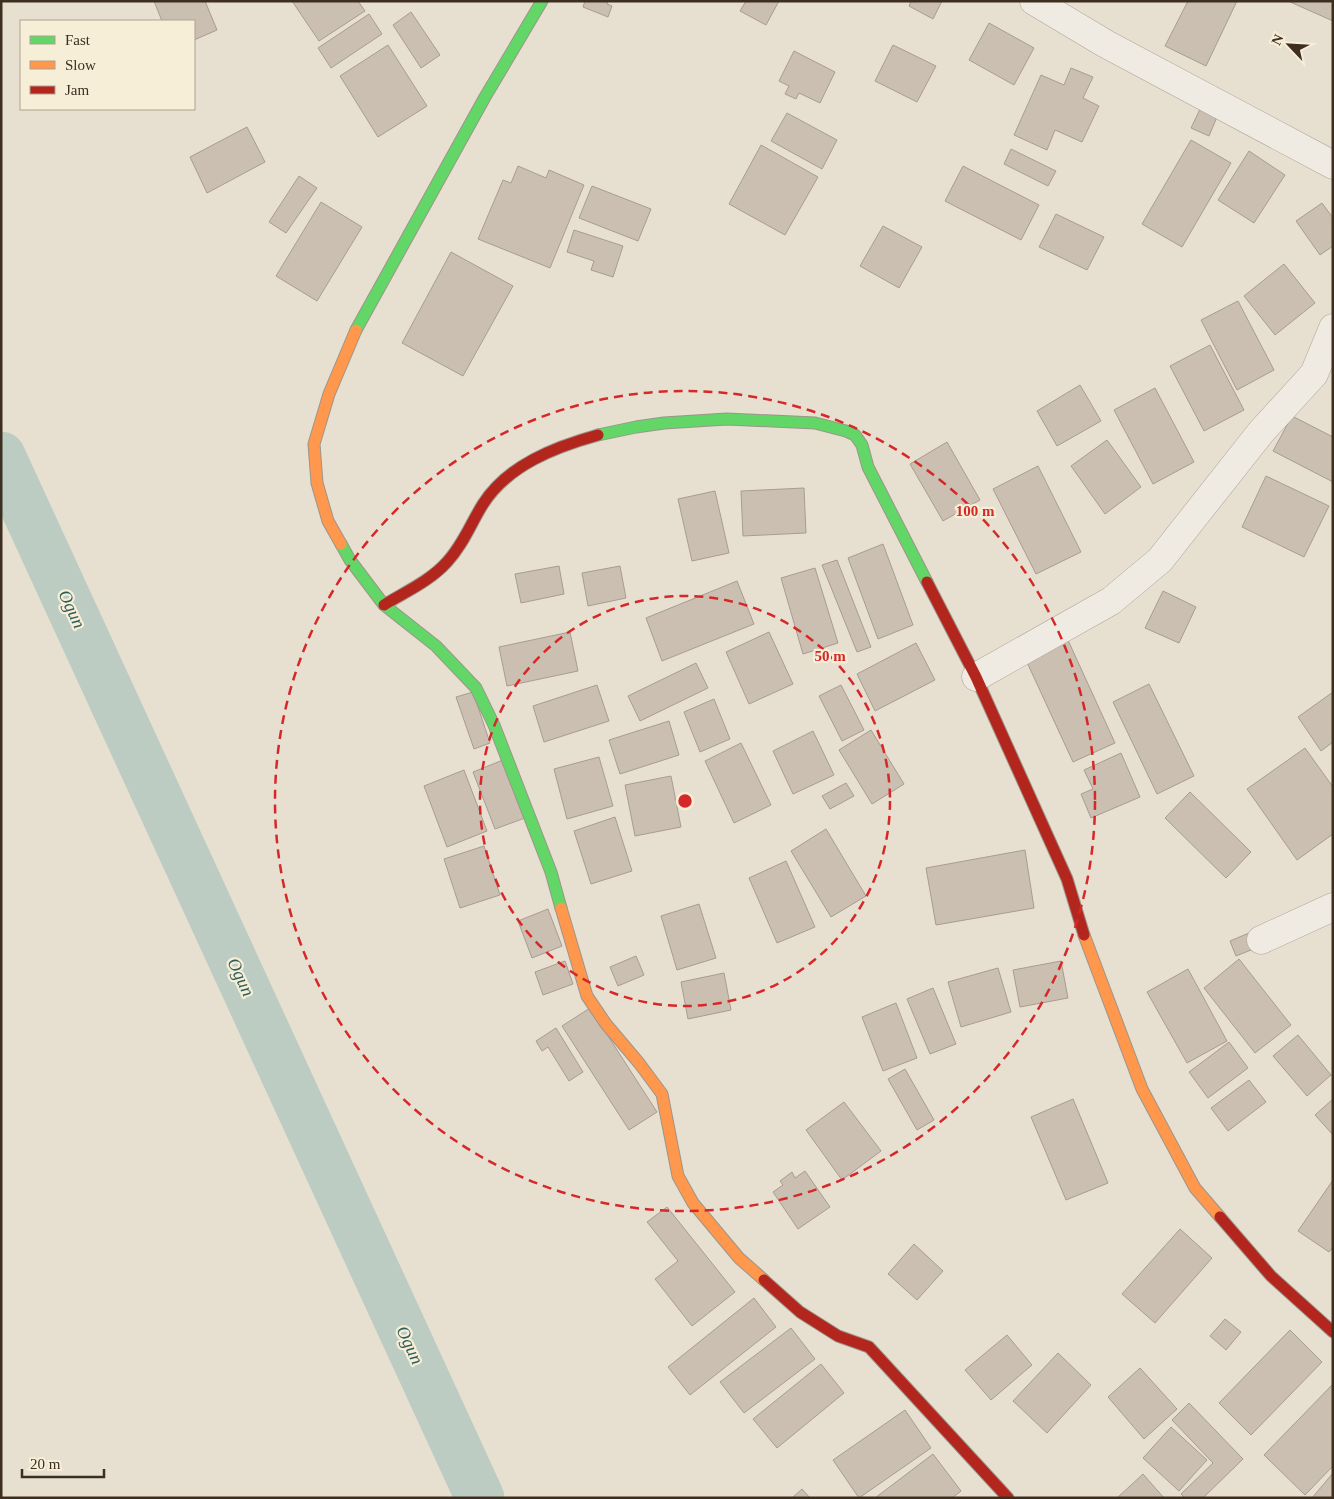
<svg xmlns="http://www.w3.org/2000/svg" width="1334" height="1499" font-family="Georgia,serif">
<style>
.lines{fill:none;stroke-linecap:round;stroke-linejoin:round}
.river{stroke:#bcccc2;stroke-width:49}
.building{fill:#cbbfb2;stroke:#a89c90}
.street-casing{stroke:#ada599;stroke-width:29}
.fast-casing{stroke:#9c958a;stroke-width:13}
.slow-casing{stroke:#9c958a;stroke-width:13}
.jam-casing{stroke:#9c958a;stroke-width:13}
.street{stroke:#efebe3;stroke-width:28}
.fast{stroke:#63d668;stroke-width:11}
.slow{stroke:#ff974d;stroke-width:11}
.jam{stroke:#b3261e;stroke-width:11}
.ring{fill:none;stroke:#d62828;stroke-width:2.5;stroke-dasharray:9 6}
.labels{text-anchor:middle;stroke-width:4.5;stroke-linejoin:round;paint-order:stroke}
.water-label{font-size:18px;font-style:italic;fill:#2f5d5a;stroke:#f7eed8}
.centre{fill:#d62828;stroke:#f7eed8;stroke-width:2.5}
.ring-label{font-size:15px;text-anchor:middle;font-weight:bold;fill:#d62828;stroke:#f7eed8;stroke-width:4.5;stroke-linejoin:round;paint-order:stroke}
</style>
<rect width="100%" height="100%" fill="#e7e0d1"/>
<g class="lines">
<path class="river" d="M1,456l479,1042"/>
</g>
<path class="building" d="M154,1h51l12,29 -23,10v-19h-32z
M292,1h66l7,10 -46,30z
M585,1h23l-1,3 5,2 -4,11 -25,-10z
M746,1h33l-13,24 -26,-14z
M911,1h31l-9,18 -24,-13z
M1188,1h49l-31,65 -41,-20z
M1288,1h45v20z
M411,12l29,43 -19,13 -28,-43z
M369,14l13,20 -51,34 -13,-20z
M989,23l45,25 -20,37 -45,-25z
M388,45l39,61 -49,31 -38,-61z
M893,45l43,21 -19,36 -42,-21z
M794,51l41,21 -15,31 -21,-10 -3,6 -11,-5 4,-8 -10,-5z
M1071,68l22,9 -10,21 16,8 -17,36 -27,-12 -8,20 -33,-15 27,-60 23,10z
M1202,105l17,7 -10,24 -18,-8z
M787,113l50,27 -15,29 -51,-28z
M247,127l18,35 -58,31 -17,-36z
M1191,140l40,23 -49,84 -40,-23z
M761,145l57,32 -33,58 -56,-31z
M1011,149l45,22 -8,15 -44,-22z
M1249,151l36,24 -31,48 -36,-23z
M518,166l28,12 3,-8 35,15 -34,83 -72,-29 25,-59 8,3z
M963,166l76,39 -18,35 -76,-39z
M299,176l18,12 -31,45 -17,-11z
M592,186l59,23 -13,32 -59,-23z
M321,202l41,25 -45,74 -41,-25z
M1322,203l11,15v28l-13,9 -24,-34z
M1056,214l48,23 -17,33 -48,-23z
M883,226l39,21 -23,41 -39,-22z
M574,230l49,16 -10,31 -22,-7 3,-9 -27,-9z
M451,252l62,34 -50,90 -61,-33z
M1284,264l31,39 -40,32 -31,-39z
M1238,301l36,69 -37,20 -36,-70z
M1210,345l34,65 -40,21 -34,-65z
M1080,385l21,36 -44,25 -20,-35z
M1155,388l39,74 -41,22 -39,-74z
M1292,416l41,21v45l-60,-31z
M1107,440l34,47 -36,27 -34,-48z
M947,442l33,58 -37,21 -33,-57z
M1038,466l43,86 -45,22 -43,-85z
M1266,476l63,30 -25,51 -62,-30z
M804,488l2,45 -63,3 -2,-45z
M715,491l14,62 -37,8 -14,-62z
M883,544l30,81 -35,14 -30,-81z
M837,560l34,87 -14,5 -35,-87z
M559,566l5,28 -43,9 -6,-29z
M620,566l6,32 -38,8 -6,-33z
M815,568l23,75 -35,11 -22,-76z
M737,581l17,43 -92,37 -16,-43z
M1163,591l33,16 -17,36 -34,-15z
M570,632l8,39 -71,15 -8,-39z
M769,632l24,52 -44,20 -23,-52z
M1067,638l48,105 -42,19 -48,-104z
M916,643l19,37 -60,31 -18,-37z
M696,663l12,25 -68,33 -12,-25z
M1149,684l45,92 -37,18 -44,-92z
M597,685l12,36 -65,21 -11,-36z
M841,685l23,45 -22,11 -23,-45z
M473,692l17,51 -16,6 -18,-52z
M1333,692v50l-12,9 -23,-34z
M714,699l16,40 -30,13 -16,-40z
M669,721l10,34 -59,19 -11,-34z
M871,730l33,54 -32,20 -33,-54z
M813,731l21,44 -41,19 -20,-43z
M741,743l30,62 -37,18 -29,-62z
M1305,748l28,39v47l-36,26 -50,-71z
M1121,753l19,44 -49,21 -10,-24 12,-5 -9,-19z
M599,757l14,49 -46,13 -13,-50z
M503,760l22,58 -30,11 -22,-57z
M464,770l23,61 -40,16 -23,-61z
M671,776l10,51 -46,9 -10,-51z
M846,783l8,13 -24,13 -8,-13z
M1190,792l61,60 -25,26 -61,-60z
M615,817l17,54 -41,13 -17,-53z
M826,829l40,67 -35,21 -40,-66z
M484,846l16,49 -40,13 -16,-49z
M1025,850l9,58 -98,17 -10,-57z
M786,861l29,66 -38,16 -28,-65z
M699,904l17,54 -39,12 -16,-54z
M548,909l14,37 -30,12 -14,-37z
M1249,933l7,15 -20,8 -6,-15z
M636,956l8,19 -26,11 -8,-19z
M1239,959l52,66 -36,28 -51,-65z
M565,961l8,23 -30,11 -8,-23z
M1061,961l7,37 -48,9 -7,-37z
M998,968l13,44 -50,15 -13,-45z
M1188,969l39,72 -40,22 -40,-71z
M724,973l7,37 -43,9 -7,-37z
M933,988l23,56 -26,10 -23,-55z
M896,1003l21,55 -34,13 -21,-54z
M590,1008l67,104 -28,18 -67,-104z
M556,1028l27,44 -14,9 -21,-34 -6,4 -6,-10z
M1298,1035l33,40 -24,21 -34,-40z
M1229,1042l19,26 -40,30 -19,-26z
M905,1069l29,51 -17,10 -29,-51z
M1249,1080l17,22 -38,29 -17,-23z
M1073,1099l35,84 -42,17 -35,-83z
M1333,1099v36l-18,-20z
M844,1102l37,49 -39,29 -36,-50z
M805,1171l25,36 -32,22 -25,-37 10,-7 -3,-4 12,-9 3,6z
M1333,1180v67l-4,5 -31,-21z
M667,1207l68,85 -43,34 -37,-47 23,-18 -31,-39z
M1180,1229l32,29 -57,65 -33,-29z
M914,1244l29,27 -26,29 -29,-26z
M754,1298l22,29 -86,68 -22,-28z
M1225,1319l16,13 -15,18 -16,-14z
M791,1328l24,31 -71,54 -24,-31z
M1290,1330l32,32 -71,73 -32,-32z
M1007,1335l25,30 -41,35 -26,-30z
M1058,1353l33,32 -44,48 -34,-32z
M821,1364l23,29 -67,55 -24,-29z
M1140,1368l37,41 -33,30 -36,-42z
M1333,1384v82l-28,29 -41,-40z
M1189,1403l54,56 -40,39h-18l-4,-4 32,-31 -41,-43z
M905,1410l26,38 -72,50 -26,-38z
M1171,1427l36,33 -28,31 -36,-33z
M933,1454l28,37 -9,7h-77z
M1333,1473v25h-21z
M1143,1474l21,24h-47z
M802,1489l8,9h-18z"/>
<g class="lines">
<defs>
<path id="street" d="M1034,1l72,43 227,121
M976,677l135,-76 49,-41 101,-128 53,-58 19,-46
M1261,940l72,-33"/>
<path id="fast" d="M356,330l129,-233 57,-96
M598,435l38,-8 28,-4 63,-4 88,4 31,8 9,4 7,10 6,22 59,115
M341,544l9,16 34,45 52,41 40,42 18,37 57,147 10,36"/>
<path id="slow" d="M341,544l-13,-23 -11,-38 -3,-39 15,-50 27,-64
M561,908l26,88 19,28 33,39 23,31 16,82 15,27 46,55 25,22
M1084,935l58,154 53,99 25,29"/>
<path id="jam" d="M927,582l49,95 91,202 17,56
M384,605c21,-13 46,-24 63,-43 16,-17 24,-39 36,-58 25,-39 72,-57 115,-69
M1220,1217l51,59 62,56
M764,1280l36,32 38,24 31,11 139,151"/>
</defs>
<use href="#street" class="street-casing"/>
<use href="#fast" class="fast-casing"/>
<use href="#slow" class="slow-casing"/>
<use href="#jam" class="jam-casing"/>
<use href="#street" class="street"/>
<use href="#fast" class="fast"/>
<use href="#slow" class="slow"/>
<use href="#jam" class="jam"/>
</g>
<g class="ring">
<circle cx="685" cy="801" r="205"/>
<circle cx="685" cy="801" r="410"/>
</g>
<g class="labels">
<g class="water-label">
<text transform="translate(72 609) rotate(65)" y="6">Ogun</text>
<text transform="translate(241 977) rotate(65)" y="6">Ogun</text>
<text transform="translate(410 1345) rotate(65)" y="6">Ogun</text>
</g>
</g>
<circle cx="685" cy="801" r="8" class="centre"/>
<g class="ring-label">
<text x="975" y="516">100 m</text>
<text x="830" y="661">50 m</text>
</g>
<rect width="1334" height="1499" fill="none" stroke="#3d2e20" stroke-width="5"/>
<rect x="20" y="20" width="175" height="90" fill="#f7eed8" stroke="#ada18e"/>
<rect x="30" y="36" width="25" height="8" fill="#63d668" stroke="#ada18e"/>
<text x="65" y="45" font-size="15" fill="#3d2e20">Fast</text>
<rect x="30" y="61" width="25" height="8" fill="#ff974d" stroke="#ada18e"/>
<text x="65" y="70" font-size="15" fill="#3d2e20">Slow</text>
<rect x="30" y="86" width="25" height="8" fill="#b3261e" stroke="#ada18e"/>
<text x="65" y="95" font-size="15" fill="#3d2e20">Jam</text>
<g transform="translate(1289 45) rotate(295)" stroke="#f7eed8" stroke-width="4" paint-order="stroke">
<path d="M0-4L9 19L0 12L-9 19Z" fill="#3d2e20"/>
<text y="-8" font-size="14" font-weight="bold" text-anchor="middle" fill="#3d2e20">N</text>
</g>
<path d="M22 1469v8h82v-8" fill="none" stroke="#3d2e20" stroke-width="2.5"/>
<text x="30" y="1469" font-size="15" fill="#3d2e20" stroke="#f7eed8" stroke-width="4" paint-order="stroke">20 m</text>
</svg>
